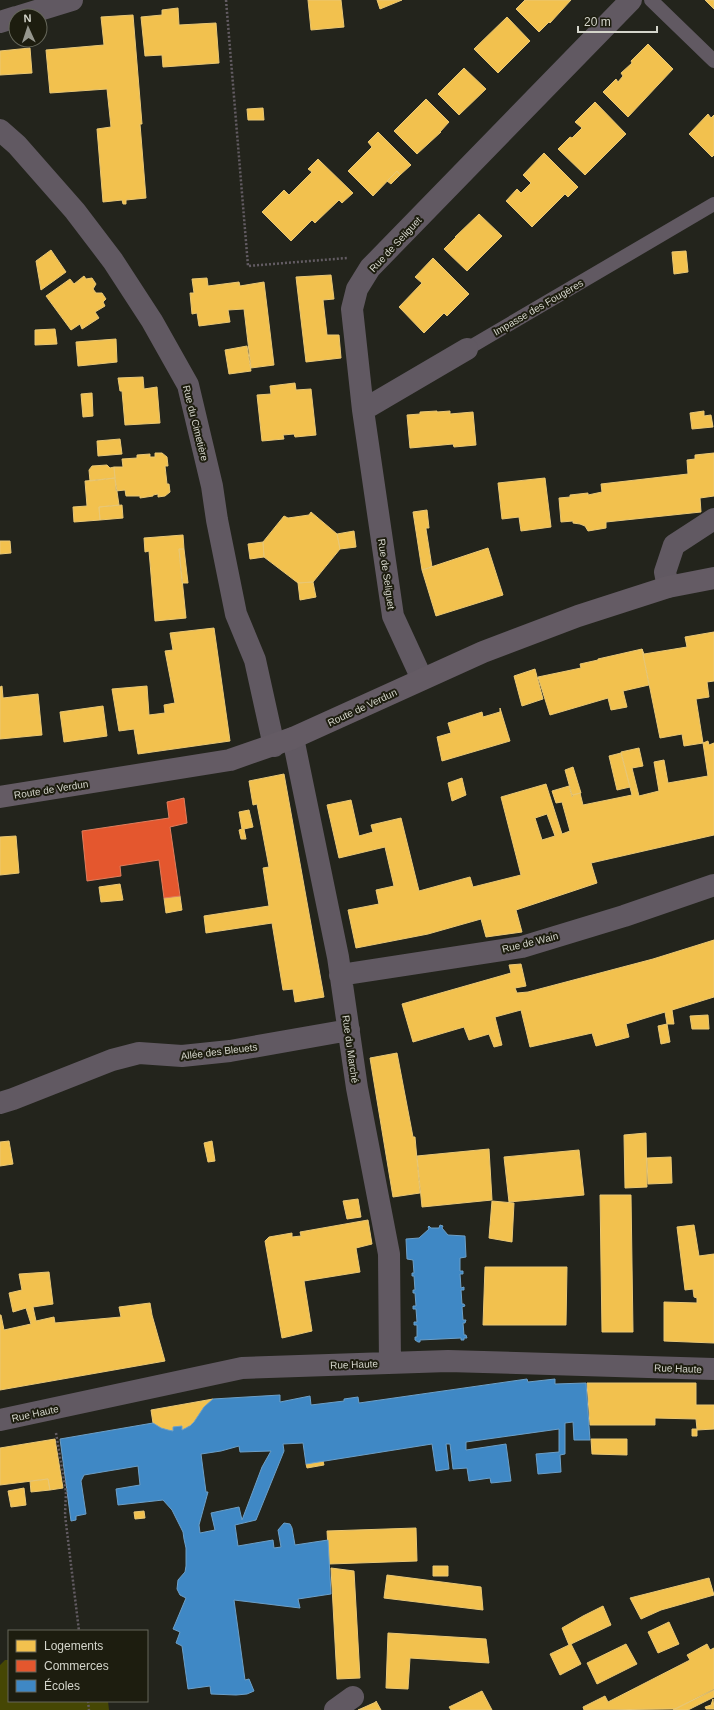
<svg xmlns="http://www.w3.org/2000/svg" width="714" height="1710" font-family="Arial,sans-serif">
<style>
.green{fill:#464704}
.homes{fill:#f2c14e;stroke:#e9c774;fill-rule:evenodd}
.shops{fill:#e4572e;stroke:#df7d5d}
.schools{fill:#3f88c5;stroke:#6c9fc7;fill-rule:evenodd}
.lines{fill:none;stroke-linecap:round;stroke-linejoin:round}
.path{stroke:#635c63;stroke-width:2.5;stroke-dasharray:2 2;stroke-linecap:butt}
.lane{stroke:#615962;stroke-width:14}
.street{stroke:#615962;stroke-width:22}
.secondary{stroke:#645b64;stroke-width:22}
.labels{text-anchor:middle;stroke-width:4;stroke-linejoin:round;paint-order:stroke}
.street-label{font-size:10px;fill:#d4d5cb;stroke:#1d1d0f}
</style>
<rect width="100%" height="100%" fill="#23241c"/>
<path class="green" d="M5,1660h4v41h99l1,9h-109v-45z"/>
<path class="homes" d="M308,0h33l3,27 -33,3z
M377,0h25l-22,9z
M525,0h46l-21,23 -1,-1 -10,10 -23,-23z
M705,0h9v9z
M178,8l1,17 37,-2 3,40 -56,4 -1,-12 -17,1 -4,-39 21,-2v-5z
M133,15l9,109h-2l6,74 -20,2v4h-3l-1,-4 -19,2 -6,-73 14,-2 -4,-38 -57,4 -4,-43 58,-5 -3,-28z
M507,17l23,24 -32,32 -24,-24z
M648,44l25,25 -45,48 -25,-25 13,-13 2,3 5,-6 -2,-3 11,-10 -1,-2z
M30,48l2,25 -32,2v-24z
M464,68l22,21 -27,26 -21,-21z
M426,99l23,23 -9,10h1l-24,22 -23,-23z
M595,102l31,32 -41,41 -27,-26 12,-12 2,1 10,-10 -7,-6z
M263,108l1,12h-16l-1,-11z
M708,114l3,4 3,-3v40l-2,2 -23,-23z
M378,132l33,33 -11,10 -3,-4 -24,25 -25,-25 24,-24 -4,-5z
M544,153l34,34 -10,10 -3,-3 -33,33 -26,-26 11,-12 4,4 10,-10 -8,-8z
M318,159l35,34 -11,10 -3,-3 -24,23 -3,-3 -21,21 -29,-29 22,-22 5,5 23,-23 -4,-3z
M397,171l3,4 -9,9 -4,-3z
M479,214l23,22 -35,35 -23,-22 12,-12h-1z
M51,250l15,22 -25,18 -5,-29z
M686,251l2,21 -14,2 -2,-22z
M433,258l36,36 -22,22 -3,-3 -20,20 -25,-26 23,-24 -7,-6z
M331,275l3,24 -11,1 4,35h12l2,23 -35,4 -10,-85z
M84,276l2,3 6,-1 4,6 -3,5 3,4h6l4,6 -3,3 2,4 -10,6 4,6 -17,11 -2,-5 -9,6 -25,-34 24,-17 4,5z
M207,278l1,8 31,-4 1,4 24,-4 10,83 -23,3 -7,-59 -16,1 2,12 -31,4 -2,-13 -5,1 -2,-21h4l-2,-14z
M55,329l2,15 -22,1v-15z
M116,339l1,23 -39,4 -2,-24z
M247,346l4,25 -22,3 -4,-24z
M143,377l1,12 13,-2 3,36 -35,2 -3,-34h-2l-2,-13z
M295,383l1,7 15,-1 5,46 -21,2 -1,-3 -11,1 1,4 -22,2 -5,-46 14,-1 -1,-8z
M92,393l1,23 -10,1 -2,-23z
M437,411v1l13,-1v3l23,-2 3,33 -22,2 -1,-3 -43,4 -3,-33 13,-1v-2z
M704,411v5l7,-1 2,12 -21,2 -2,-16z
M120,439l2,15 -24,2 -1,-15z
M155,453h7l5,4 1,9h-3l2,18h2l1,8 -5,4 -7,1v-3l-5,1v1l-13,2v-2h-14l-1,-6 -9,1 -2,-24h9l-1,-8 15,-1v-3l13,-1v3h5z
M714,453v43l-14,2 1,14 -95,10v6l-18,3 -3,-5 -5,-2 -7,-1v-2l-12,1 -2,-24 11,-1v-2l18,-2v2l14,-3 -1,-8 87,-10 -1,-14 8,-1v-4z
M107,465l3,3 4,-1 1,11 -25,3 -1,-11 3,-4z
M115,478l4,27 -20,2 1,13 -26,2 -1,-15 14,-1 -2,-25z
M545,478l6,49 -30,4 -2,-14 -17,2 -4,-36z
M122,505l1,13 -23,2 -1,-13z
M427,510l2,18h-3v1l6,38 -10,3 -9,-58z
M311,512l26,22 3,15 -27,33 -15,1 -34,-26 -1,-15 21,-26 4,2 21,-3z
M354,531l2,16 -16,2 -3,-15z
M183,535l1,14h-5l7,69 -31,3 -6,-70 -4,1 -1,-14z
M0,541h10l1,12 -11,1z
M263,542l1,15 -14,2 -2,-15z
M488,548l15,47 -67,21 -14,-46z
M179,549h5l4,34h-6z
M313,582l3,15 -16,3 -2,-17z
M214,628l16,113 -92,13 -4,-25 -15,2 -7,-42 35,-3 2,29 16,-2 -1,-8 11,-2 -10,-52 8,-1 -3,-17z
M714,632v49l-7,1 2,15 -13,2 7,44 -19,3 -2,-12 -22,4 -18,-89 2,5 43,-7 -2,-10z
M642,649l7,36 -26,6 4,16 -16,3 -3,-12 -58,17 -12,-38 43,-9 -1,-4 18,-4v-1z
M535,669l8,30 -21,7 -8,-30z
M2,686l1,12 35,-4 4,41 -42,4v-52z
M103,706l4,30 -43,6 -4,-30z
M500,708l10,33 -68,20 -5,-24 14,-4 -3,-10 34,-11 1,5 17,-5z
M708,741l1,4 5,-2v92l-123,28 6,20 -81,27 6,22 -36,5 -5,-18 -53,15 -72,14 -8,-38 31,-6 -3,-14 18,-4 -9,-39 -46,11 -12,-53 24,-5 8,36 14,-4 -2,-7 30,-7 18,73 51,-14 3,10 48,-12 -20,-78 45,-13 16,50 8,-3 -8,-29 -6,1 -4,-12 17,-5 3,11 1,-2 7,-2 3,12 49,-10 -11,-43 18,-4 4,18 -11,2 7,28 20,-5 -5,-29 10,-2 4,23 40,-7 -5,-33zM547,814l8,22 -13,4 -7,-22z
M621,753l9,34 -13,3 -8,-34z
M573,767l8,26 -9,2 -7,-25z
M284,774l40,223 -29,5 -2,-13 -10,1 -11,-67 -66,10 -2,-17 65,-10 -6,-38 6,-1 -12,-63 -4,1 -4,-24z
M462,778l4,17 -14,6 -4,-18z
M249,810l4,17 -9,2 2,10h-5l-2,-9 3,-1 -3,-17z
M16,836l3,37 -19,2v-38z
M120,884l3,16 -22,2 -2,-15z
M180,896l2,14 -16,3 -2,-15z
M714,940v57l-42,13 2,14h-7l-2,-12 -39,12 3,13 -33,9 -4,-13 -62,14 -9,-37 -26,7 7,28 -8,2 -5,-13 -20,6 -5,-13 -51,15 -11,-38 109,-31 -2,-8 12,-1 5,22 -11,2 2,5 11,-1 125,-33z
M708,1015l1,14h-17l-2,-13z
M667,1024l3,18 -9,2 -3,-18z
M397,1053l16,84h2l5,56 -27,4 -23,-139z
M646,1133l1,54 -22,1 -1,-53z
M9,1141l4,23 -13,2v-24z
M212,1141l3,20 -7,1 -4,-19z
M489,1149l3,51 -70,7 -5,-51z
M579,1150l5,45 -75,7 -5,-45z
M671,1157l1,26 -24,1 -1,-26z
M600,1195h31l2,137h-31z
M358,1199l3,18 -14,2 -4,-18z
M492,1201l22,2 -2,39 -23,-4z
M368,1220l4,24 -16,4 4,24 -56,9 8,50 -30,7 -17,-97 4,-4 23,-4v4l9,-1 -1,-4z
M694,1225l5,31 15,-2v89l-50,-2v-39l33,1v-5l-3,-1 -1,-8 -8,1 -8,-63z
M485,1267h82l-1,58h-83z
M49,1272l4,32 -20,3 3,14 18,-4 1,6 66,-6 -2,-10 31,-4 2,12 13,46 -165,29v-75h1l3,15 27,-6 -5,-16 -13,4 -4,-19 13,-3 -3,-16z
M587,1383h109v22h18v24l-17,1v6h-5v-7h5l-1,-10 -41,-1v7h-65z
M213,1399l-9,8 -10,15 -8,6 -4,2v-4l-9,1v4l-5,-1 -7,-2 -8,-5 -2,-13z
M55,1439l8,49 -13,2 -2,-11 -48,6v-37z
M591,1439h36v16l-35,-1z
M323,1461l1,4 -17,3 -1,-4z
M48,1479l2,11 -19,2 -1,-11z
M24,1488l2,17 -15,2 -3,-16z
M144,1511l1,7 -10,1 -1,-7z
M416,1528l1,33 -88,3 -2,-33z
M433,1566h15v10h-15z
M331,1568l23,3 6,107 -23,1z
M387,1575l94,12 2,23 -99,-12z
M709,1578l5,17 -53,15 -20,9 -11,-21z
M603,1606l8,19 -40,19 10,20 -21,11 -10,-21 19,-9 -7,-17 21,-12z
M669,1622l10,22 -21,9 -10,-21z
M388,1633l98,6 3,24 -79,-5 -2,31 -22,-1z
M626,1644l11,20 -40,20 -10,-21z
M707,1644l3,6 4,-2v41l-39,20 -91,1 -1,-3 22,-11 3,6 82,-42 -3,-5z
M714,1690v7l-26,13h-15z
M482,1691l10,19h-41l-2,-3z
M713,1699l1,10h-8l-1,-2 6,-2z
M376,1701l5,9h-23l18,-8z"/>
<path class="shops" d="M184,798l3,25 -17,4 10,69 -16,2 -5,-38 -39,6 1,10 -34,5 -5,-50 87,-13 -2,-16z"/>
<path class="schools" d="M440,1225l3,1 -1,2 6,7 17,1 1,21 -6,1v13h3v3h-3l1,14 3,-1v3h-3l1,14h2l1,2 -3,1 1,13h3l-1,3h-2l1,12h2l1,3h-3v2h-3v-2l-41,2v2h-2l-3,-2v-3h2v-12h-3v-3h3l-1,-13h-3v-3h3l-1,-13h-2v-3h2l-1,-14h-2v-3h2l-1,-13 -6,-1 -1,-20 13,-1 10,-9 -1,-2 1,-1 2,2h8z
M527,1379l1,3 27,-3v5l31,-1 4,57h-16l-1,-18 -8,1v31l-5,1 1,17 -23,2 -2,-20 23,-2v-23l-93,13v8l40,-6 5,37 -20,2 -1,-5 -21,3 -2,-13 -14,1 -3,-25h-4l3,25 -13,2 -4,-27 -126,20 -3,-21 -20,1 1,7 -28,69 -21,5 3,21 35,-6 1,8 7,-1 -3,-17 6,-7 6,1 2,4 3,17 33,-5 3,54 -33,5 2,9 -66,-8 11,80 4,-1 5,12 -7,3 -11,1 -25,-1 -1,-8 -22,3 -6,-43 -6,-3 4,-11 -7,-3 13,-31 -6,-3 -3,-6 1,-9 7,-8 1,-6v-18l-2,-9 -1,-7 -11,-22 -9,-10 -45,5 -2,-16 24,-4 -2,-19 -54,9 -3,6 5,33 -10,2v4l-5,1 -11,-82 93,-16 8,5 7,2 5,1v-4l9,-1v4l8,-4 4,-4 10,-15 9,-8 67,-4v7l30,-6 1,9 33,-4v-2l14,-2 1,6zM239,1446l1,6 31,-1 -9,16 -20,53 -3,-13 -28,6 4,17 -15,3 -1,-8 9,-33h-2l-5,-38 20,-3z"/>
<g class="lines">
<path class="path" d="M226,0l22,266 99,-8
M56,1433l10,59 -1,23 14,116
M88,1701l1,9"/>
<path class="lane" d="M651,0l63,61
M467,349l247,-145"/>
<path class="street" d="M20,16l52,-16
M0,22l16,-5
M0,130l17,15 58,66 38,50 39,60 36,64 24,101 5,34 19,94 19,46 19,86
M363,410l104,-61
M668,587l-3,-15 9,-27 40,-26
M422,679l-29,-63 -30,-206 -11,-101 5,-20 13,-21 261,-268
M293,738l45,219 19,131 32,166 1,109
M340,975l182,-28 102,-31 90,-31
M0,1103l13,-4 99,-39 27,-7 43,3 48,-5 119,-21
M0,1420l242,-52 206,-7 266,8
M335,1710l18,-13"/>
<path class="secondary" d="M0,797l230,-37 63,-22 190,-86 95,-36 90,-29 46,-9"/>
</g>
<g class="labels">
<g class="street-label">
<text transform="translate(395 244) rotate(-47)" y="4">Rue de Seliguet</text>
<text transform="translate(538 307) rotate(-30)" y="4">Impasse des Fougères</text>
<text transform="translate(196 423) rotate(76)" y="4">Rue du Cimetière</text>
<text transform="translate(387 574) rotate(82)" y="4">Rue de Seliguet</text>
<text transform="translate(362 707) rotate(-25)" y="4">Route de Verdun</text>
<text transform="translate(51 789) rotate(-9)" y="4">Route de Verdun</text>
<text transform="translate(530 942) rotate(-14)" y="4">Rue de Wain</text>
<text transform="translate(351 1049) rotate(82)" y="4">Rue du Marché</text>
<text transform="translate(219 1051) rotate(-7)" y="4">Allée des Bleuets</text>
<text transform="translate(354 1364) rotate(-2)" y="4">Rue Haute</text>
<text transform="translate(678 1368) rotate(2)" y="4">Rue Haute</text>
<text transform="translate(35 1413) rotate(-12)" y="4">Rue Haute</text>
</g>
</g>
<rect x="8" y="1630" width="140" height="72" fill="#1d1d0f" stroke="#66675a"/>
<rect x="16" y="1640" width="20" height="12" fill="#f2c14e" stroke="#66675a"/>
<text x="44" y="1650" font-size="12" fill="#d4d5cb">Logements</text>
<rect x="16" y="1660" width="20" height="12" fill="#e4572e" stroke="#66675a"/>
<text x="44" y="1670" font-size="12" fill="#d4d5cb">Commerces</text>
<rect x="16" y="1680" width="20" height="12" fill="#3f88c5" stroke="#66675a"/>
<text x="44" y="1690" font-size="12" fill="#d4d5cb">Écoles</text>
<g transform="translate(28 28) rotate(357)"><circle r="19" fill="#1d1d0f" stroke="#66675a"/>
<path d="M0-3L7 15L0 10L-7 15Z" fill="#96978e"/>
<text y="-6" font-size="11" font-weight="bold" text-anchor="middle" fill="#d4d5cb">N</text>
</g>
<path d="M578 26v6h79v-6" fill="none" stroke="#d4d5cb" stroke-width="2"/>
<text x="584" y="26" font-size="12" fill="#d4d5cb" stroke="#1d1d0f" stroke-width="3" paint-order="stroke">20 m</text>
</svg>
